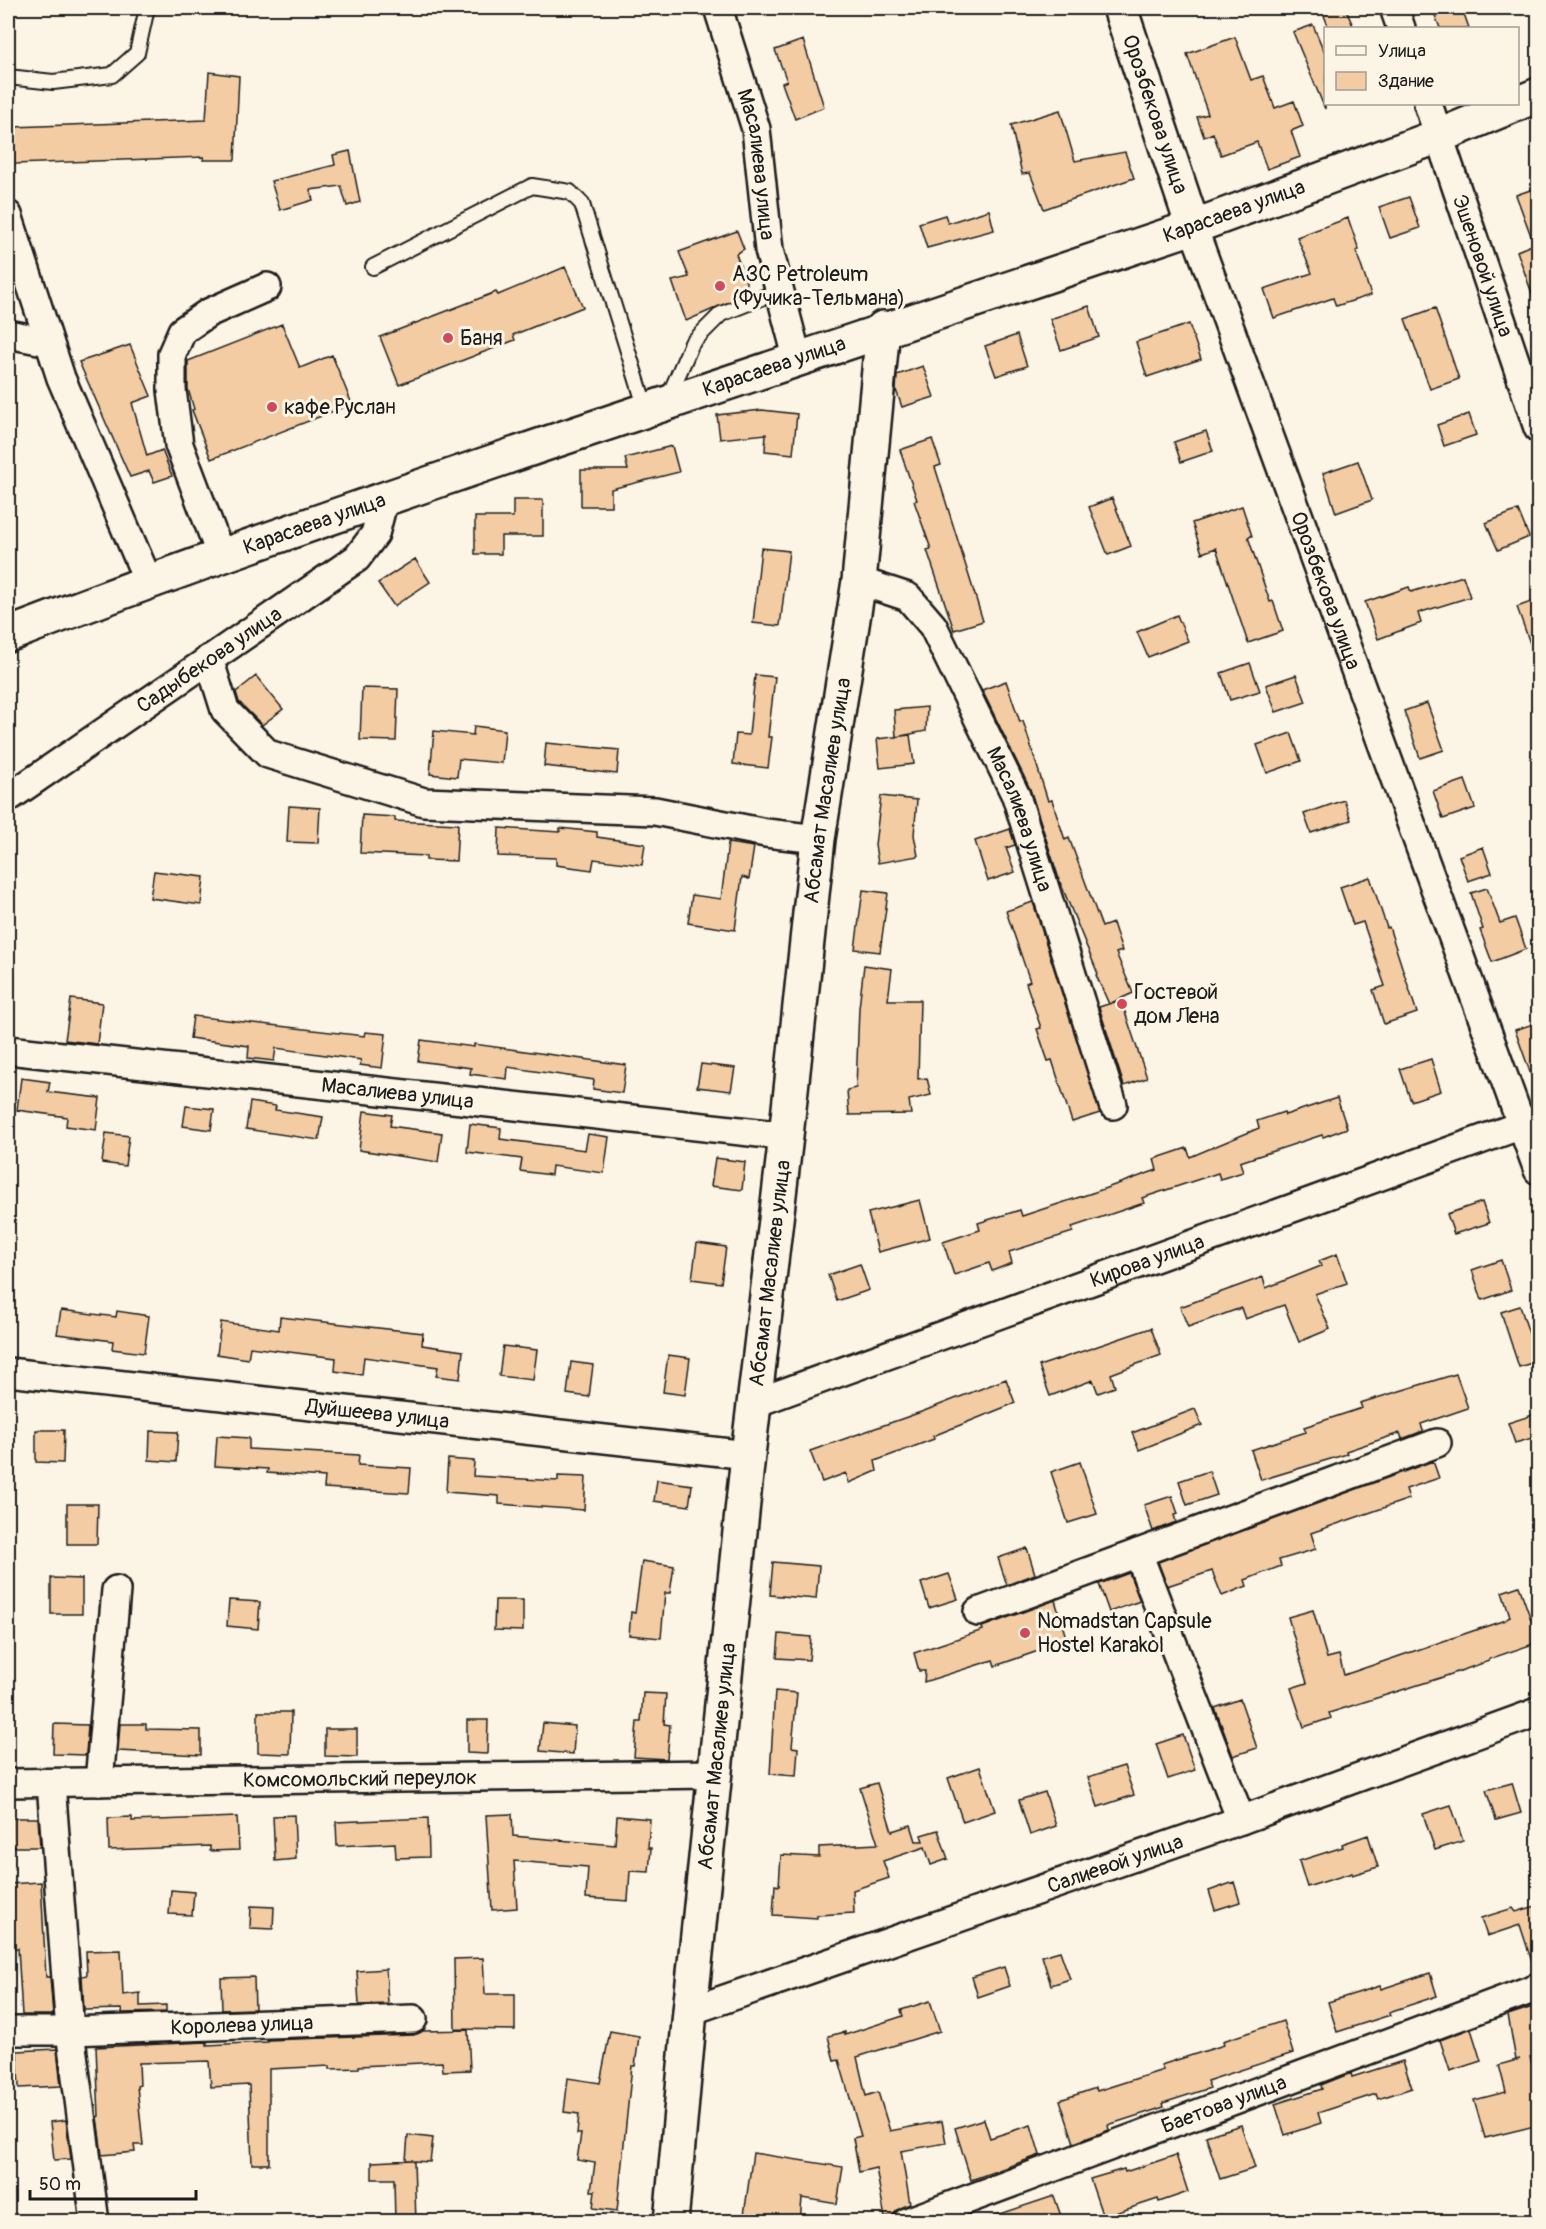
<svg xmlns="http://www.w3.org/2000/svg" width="1546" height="2229" font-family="Pangolin,sans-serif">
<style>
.building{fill:#f3cca3;stroke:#1c1c1c;stroke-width:1.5}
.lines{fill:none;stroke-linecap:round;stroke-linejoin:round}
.service-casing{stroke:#1c1c1c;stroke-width:18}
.minor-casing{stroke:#1c1c1c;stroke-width:32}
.tertiary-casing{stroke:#1c1c1c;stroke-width:38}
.secondary-casing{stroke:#1c1c1c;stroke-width:38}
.service{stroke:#fcf5e5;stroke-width:14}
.minor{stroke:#fcf5e5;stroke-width:27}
.tertiary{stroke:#fcf5e5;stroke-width:33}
.secondary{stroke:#fcf5e5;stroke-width:33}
.poi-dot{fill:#d1495b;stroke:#fcf5e5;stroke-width:2}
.labels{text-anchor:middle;stroke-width:6;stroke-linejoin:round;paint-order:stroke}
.street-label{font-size:21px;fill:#1c1c1c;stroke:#fcf5e5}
.poi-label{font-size:21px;fill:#1c1c1c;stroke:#fcf5e5;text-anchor:start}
</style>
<rect width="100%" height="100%" fill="#fcf5e5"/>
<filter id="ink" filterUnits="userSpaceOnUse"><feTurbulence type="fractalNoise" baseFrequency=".0167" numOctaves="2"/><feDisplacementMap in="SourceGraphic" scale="12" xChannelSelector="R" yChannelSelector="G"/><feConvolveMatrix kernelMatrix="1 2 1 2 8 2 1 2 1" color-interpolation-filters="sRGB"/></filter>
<g filter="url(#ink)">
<path class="building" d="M1321,8h24l9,20h-25z
M1432,8h30l7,20h-29z
M1313,25l13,31 -1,53 -32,-77z
M1235,37l16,43 12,-4 12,32 19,-7 9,25 -12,5 9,26 -33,12 -10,-27 -36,13 -8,-22 -9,4 -7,-20 11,-3 -21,-60z
M803,40l21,67 -29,12 -13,-36 5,-2 -12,-31z
M209,72l30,4 -4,84h-32l1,-3 -190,7 -1,-37 193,-7z
M1060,110l15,51 50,-9 9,26 -90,31 -14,-36 -8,1 -11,-49z
M350,151l10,51 -13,4 -6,-20 -31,4 3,10 -33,10 -9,-29 64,-16 -2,-10z
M1539,187v117l-3,1 -19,-54 17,-7 -18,-49z
M1409,197l11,31 -30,10 -11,-31z
M989,210l5,20 -67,18 -8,-25 26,-8 3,8z
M1348,218l11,32 -3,1 15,44 -35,11 -3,-8 -59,20 -10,-29 48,-16 -15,-36z
M737,231l7,18 -8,5 14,39 -64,28 -14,-40 17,-4 -10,-25z
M565,267l18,40 -70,28 2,5 -116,45 -19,-48 116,-45 2,3z
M1089,306l10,31 -38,13 -11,-31z
M1435,308l24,71 -29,10 -25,-70z
M282,324l18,44 32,-13 20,49 -141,55 -19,-49 2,-1 -6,-20v-28z
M1189,324l12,35 -54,18 -11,-35z
M1017,335l10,31 -31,10 -11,-30z
M130,345l21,51 -19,7 15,53 15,-6 10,26 -18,6 -5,-11 -19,6 -51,-115z
M923,366l11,31 -32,10 -6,-17 1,-15z
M762,410l35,4 -4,40 -28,-3 1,-17 -46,5 -3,-24z
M1469,414l7,21 -32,11 -7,-21z
M1206,431l7,20 -32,11 -7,-20z
M932,439l9,26 -6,2 48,154 -29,9 -27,-80 4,-1 -17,-48 3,-1 -17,-50z
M672,446l7,26 -68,17v17h-30v-36h47l-3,-12z
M1358,461l14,39 -36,13 -13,-40z
M1112,498l19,48 -23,9 -19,-48z
M513,500h30v36h-42v18h-26v-37h38z
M1242,506l10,30 -4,1 22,65 3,-1 10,30 -35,12 -32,-95 -14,5 -10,-30z
M1518,510l11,27 -31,13 -12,-27z
M761,548l28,3 -9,75 -27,-3z
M415,559l15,23 -36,24 -16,-23z
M1463,576l7,21 -52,16 3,10 -43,16 -13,-37 44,-15 2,5z
M1539,599v61h-3l-19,-53z
M1177,615l11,26 -40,16 -11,-25z
M1250,663l10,28 -30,9 -9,-27z
M755,675l20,2 -7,60h4l-4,31 -35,-4 3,-30 13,1z
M1296,675l10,27 -30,10 -10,-27z
M256,676l27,33 -21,16 -23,-23 -3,-10z
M1006,681l14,41 3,-1 25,80 4,-1 13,40 4,-2 33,89 11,-4 9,28 -6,2 17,40 -24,11 -13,-29 2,-1 -38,-92 -30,-93 -48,-99z
M362,688l36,1 -2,52 -36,-1z
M1427,703l17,47 -24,8 -16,-47z
M927,707l-1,24 -30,6 -2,-27z
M474,726l31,4 -3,33 -43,-4 -2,18 -27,-3 4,-43 39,4z
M1291,733l10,28 -34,12 -10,-28z
M910,735l4,29 -34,4 -3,-29z
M546,743l73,7 -2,24 -73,-8z
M1465,780l10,28 -32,11 -10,-28z
M881,796l36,4 -3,35 4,21 -40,7 -3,-18z
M1344,800l7,20 -40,13 -7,-19z
M289,806l31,2 -2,35 -31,-1z
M362,815l33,2v4l63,3 -2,37 -30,-1v-4l-66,-3z
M499,828l61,4v-4l37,4v5l48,7 -3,21 -48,-6 -2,11 -36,-5v-7l-58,-2z
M1010,829l5,16 -9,3 9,24 -27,9 -13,-40z
M728,843l26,4 -5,32 -7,-2 -7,53 -47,-7 4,-28 29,4z
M1483,847l9,26 -24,8 -9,-25z
M154,871l50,6 -3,28 -51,-7z
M1370,877l17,51 2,-1 28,86 -33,11 -11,-34 12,-4 -22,-64 -10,3 -13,-38z
M1487,888l13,35 15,-5 11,31 -34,13 -12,-32 3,-1 -12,-36z
M863,890l25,3 -8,59 -25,-3z
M1033,902l67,211 -28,9 -20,-62 -4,1 -11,-32 4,-1 -15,-45 4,-2 -24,-70z
M864,965l28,4 -4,31h32l-2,79 9,-1 4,17 -22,5 2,14 -62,1 -2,-25 9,-2 3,-80z
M71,999l31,4 -5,41 -32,-4z
M1121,1000l26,78 -23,8 -25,-79z
M193,1016l171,20 1,-4 21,2 -4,34 -22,-3 1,-5 -85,-12 -2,13 -26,-3 1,-12 -59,-8z
M1539,1022v66l-3,1 -21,-59z
M421,1040l53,7v-3l152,21 -4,28 -29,-4 1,-9 -86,-13 -1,12 -37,-5 1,-6 -53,-7z
M1431,1059l10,32 -30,10 -11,-32z
M701,1064l34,4 -4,23 -34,-4z
M21,1078l29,4 -2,10 52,6 -4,32 -30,-4 1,-9 -50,-7z
M1337,1098l10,30 -24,9 -1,-2 -82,27 3,10 -23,7 -2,-6 -76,25 2,5 -72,24 1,5 -64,20 3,11 -20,8 -3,-8 -35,12 -11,-33 37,-12 -2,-7 42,-13 2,6 73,-24 62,-22 -3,-11 33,-11 3,9 69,-29 -2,-7 27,-9 1,3z
M250,1102l26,4 -1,4 48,7 -4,23 -73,-11z
M186,1106l28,3 -3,21 -28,-4z
M364,1111l28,4 -2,11 52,7 -4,29 -79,-12z
M470,1124l31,4 -1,11 85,11 3,-16 21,3 -5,36 -52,-7 -1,9 -31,-4 2,-12 -55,-7z
M106,1133l23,3 -4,30 -23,-3z
M715,1158l30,4 -3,28 -31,-4z
M920,1200l10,38 -52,14 -10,-39z
M1482,1202l7,21 -35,11 -7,-20z
M697,1243l29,4 -5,36 -29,-4z
M1337,1254l10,29 -32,11 15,35 -31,13 -15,-37 -39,14 -4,-11 -53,19 -8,-20 83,-30 3,11 55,-22 -2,-5z
M1501,1260l10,30 -29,10 -10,-30z
M860,1264l9,26 -32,11 -9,-26z
M1520,1306l18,55 -19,6 -18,-55z
M61,1310l55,7 1,-6 32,5 -5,37 -32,-4 1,-8 -56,-7z
M280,1317l143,16 -1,12 41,6 -3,28 -24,-3 2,-9 -74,-10 -2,18 -27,-4 1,-13 -86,-11 -2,12 -31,-5 4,-32 58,8z
M1151,1328l10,27 -50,19 4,13 -17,6 -5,-13 -43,16 -11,-30z
M503,1346l34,4 -4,30 -34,-4z
M668,1355l22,3 -5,37 -22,-3z
M571,1362l22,3 -4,32 -22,-3z
M1456,1374l12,34 -47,16 2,7 -21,8 -2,-6 -54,18 1,3 -86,26 -10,-30 55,-18 -2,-5 58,-19 -2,-5z
M1006,1379l9,24 -82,33 1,3 -59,22 2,10 -28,12 -3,-10 -24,9 -12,-31 114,-40z
M1195,1409l7,16 -63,25 -7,-17z
M1539,1413v23l-24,7 -7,-20z
M36,1430h28l-1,33 -27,-1z
M150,1431l28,1 -2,30 -27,-2z
M217,1436l32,2v11l110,6 -1,10 53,3 -2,25 -85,-5 1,-11 -58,-4 1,-4 -53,-3z
M448,1459l26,2 -1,15 85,5v-5l28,1 -2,33 -85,-6v-8l-53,-4z
M1433,1461l6,17 -33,11 3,10 -98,34 5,16 -37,11 2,6 -36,14 2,6 -25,10 -10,-25 -45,15 -9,-24z
M1080,1462l17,52 -29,9 -17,-51z
M1209,1471l8,24 -30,10 -8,-24z
M657,1480l35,5 -3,21 -35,-5z
M1172,1496l6,18 -4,1 2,7 -23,9 -9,-26z
M67,1504h31l-1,40h-30z
M1027,1548l8,26 -28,11 -9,-27z
M642,1561l32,5 -4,27h-5l-4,45 -32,-3 2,-23 4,1z
M773,1562l46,4 -3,33 -46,-4z
M1129,1573l11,28 -31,11 -10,-28z
M949,1574l9,25 -29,9 -8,-25z
M51,1578l31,1v35h-31z
M1519,1586l20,56 -50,17v2l-49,17 -111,35 2,5 -27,9 -13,-39 16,-5 -19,-66 25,-7 14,48 12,-3 5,20 161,-55 5,-3 -8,-25z
M229,1600l31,2 -2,27 -31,-3z
M495,1600h28v31l-29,-1z
M1055,1600l12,41 -72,25 -2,-6 -69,22 1,-11h-6l-5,-18 69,-23 -1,-3z
M779,1634l32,3 -2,23 -32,-2z
M775,1691l22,2 -5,54 6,1 -2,28 -26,-2z
M643,1693l23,1 -2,30 6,1 -3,34 -33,-2 3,-35h4z
M1240,1699l17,49 -24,8 -18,-48z
M258,1712h33l-1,42 -32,-1z
M467,1720h21l-1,34 -20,-1z
M543,1723l32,3 -2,28 -33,-3z
M54,1724l34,1 -2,30 -33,-1z
M120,1724h26v5l55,1v25l-83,-4z
M325,1729h32v28l-32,-1z
M1183,1735l12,35 -27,9 -12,-35z
M1124,1766l10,29 -36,12 -10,-30z
M980,1767l15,44 -32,11 -15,-44z
M877,1783l15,48 19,-6 5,16h7l-2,-6 17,-5 10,29 -17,6 -6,-18 -42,14 6,17 -36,12 1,23 -37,2v3l-44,-3 2,-30 4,1 2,-31 38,2v-10l59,-3 -18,-56z
M1512,1783l9,30 -25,7 -10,-30z
M1045,1792l11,34 -26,9 -11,-35z
M1451,1805l12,36 -28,9 -12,-36z
M512,1814l1,22 102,9 2,-29 33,3 -2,29h3l-2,24 -19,-1 -2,30 -42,-3 2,-31 -74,-6 3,47 -25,2 -6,-95z
M294,1815l2,44 -21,2 -2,-45z
M132,1817v4l105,-4 2,33 -29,1v-5l-101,4 -1,-32z
M12,1818h26l2,29h-29z
M428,1818l1,39 -33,1 -1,-15 -58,3 -1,-24z
M1368,1835l10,32 -26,8v-2l-45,14 -8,-26 44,-14 -1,-3z
M41,1882l5,95h4l3,38h-31l-4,-67 -10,1v-65z
M1234,1882l6,20 -25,8 -6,-19z
M171,1890l23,2 -2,23 -23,-1z
M1539,1905v65l-4,1 -15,-46 -33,11 -6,-18 32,-10 3,4z
M251,1906l23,1 -1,22 -23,-1z
M121,1950l2,45 17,-2v13l26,-1v7l-44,1 -1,-4 -37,1 -2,-34 5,-1 -1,-24z
M1060,1951l10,28 -19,6 -9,-29z
M483,1958l2,36h30v36l-60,-1 -1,-70z
M1004,1967l6,19 -32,11 -6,-20z
M386,1969l2,35 -29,1 -2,-34z
M1430,1973l7,23 -48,16 1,3 -53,17 -9,-30 52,-16 1,3z
M254,1977l1,32 -33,1 -1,-32z
M930,2001l10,30 -83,26 9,39 12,-4 12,39 52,-10 4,22 -45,8 9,53 -9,4 -8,8 -8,2 -9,-50 -17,4 -6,-34 8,-2 -22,-76 -5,1 -6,-25 17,-4v3l58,-19 -2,-6z
M1539,2005v51l-9,1 9,29 -1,22 -3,1 4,16 -54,13 -11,-38 32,-8 -7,-27 21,-6 -4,1 -8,-45z
M1283,2021l10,32 -86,28 3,7 -47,15 1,4 -56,18 1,5 -35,13 -14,-43 36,-12 1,3 66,-21 -2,-5 63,-20 -1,-4z
M1469,2029h2l10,32 -31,10 -10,-31z
M468,2030l2,40 -27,1 -1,-9 -83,4v2l-29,1v-3l-61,3v95h-17l-3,-79 -38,2 -2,-26 -70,2 1,22 -3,1 6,59h-9l1,7 -33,3 -5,-38 2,-1 -3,-69 111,-5v3l61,-3v-2l146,-5 9,-4z
M610,2031l29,5 -4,30h-3l-15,145 -24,-3 2,-17h-4l4,-28 -18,-3 4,-26h-4l2,-20 -15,-2 4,-34 32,5z
M57,2049l4,37 -42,2 -2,-37z
M1403,2061l9,27 -34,11 -2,-5 -58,19 3,10 -36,12 -10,-31 47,-15 -1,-4 30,-12 1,4z
M984,2119l6,19 41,-13 9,30 -69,25 -16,-52z
M66,2120l5,39 -17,1 -4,-38z
M1241,2125l14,43 -35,11 -14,-43z
M408,2135l25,3 -3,24 -16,-1 2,61h-21l-1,-43h-22v-17l41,-2h-7z
M753,2153l90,14 -6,37 -35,-6 -2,24h-57z
M1176,2155l12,37 -29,10 -1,-3 -55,18 -13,-38 34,-10 1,3z
M1054,2196l9,26h-75v-4z"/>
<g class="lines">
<defs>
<path id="service" d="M8,77l45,5 59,-7 25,-22 10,-45
M373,267l159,-81 38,6 12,12 64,205
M668,398l24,-55 29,-29 58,-23"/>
<g id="minor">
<path id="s1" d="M718,8l38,121 13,121 28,107"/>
<path d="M1394,8l7,20"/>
<path id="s2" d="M1428,104l110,324"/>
<path d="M8,215l53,163 87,203"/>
<path id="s3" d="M1193,227l345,943"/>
<path d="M8,334l41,8"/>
<path d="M221,556l-42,-111 -7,-55v-36l10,-23 26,-18 59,-26"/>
<path id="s4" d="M859,581l49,16 25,29 83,170 97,309"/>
<path d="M209,659l16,51 43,44 156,48 231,9 111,22 52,6"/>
<path id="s5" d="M8,798l349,-240 18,-24 9,-35"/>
<path id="s6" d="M8,1050l778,86"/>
<path id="s7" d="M8,1372l740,83"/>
<path id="s8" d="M755,1403l783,-284"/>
<path d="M1138,1553l103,267"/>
<path d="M978,1612l459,-169"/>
<path d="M99,1782l17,-192"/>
<path id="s9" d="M8,1783l706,-9"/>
<path d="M51,1783l19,248 25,191"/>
<path id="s10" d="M690,2011l551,-191 297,-108"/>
<path id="s11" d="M8,2031h62l343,-12"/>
<path id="s12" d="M907,2222l631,-235"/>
</g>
<g id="tertiary">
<path id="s13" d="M8,635c176,-68 355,-129 534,-190 216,-74 433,-147 651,-218"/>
<path id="s14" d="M671,2222l19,-211 58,-556 38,-319 32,-297 41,-258 24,-253"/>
</g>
<g id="secondary">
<path id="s15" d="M1120,8l73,219 246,-91 99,-41"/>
</g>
</defs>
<use href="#service" class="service-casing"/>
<use href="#minor" class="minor-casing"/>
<use href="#tertiary" class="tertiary-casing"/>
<use href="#secondary" class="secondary-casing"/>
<use href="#service" class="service"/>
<use href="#minor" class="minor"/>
<use href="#tertiary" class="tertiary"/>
<use href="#secondary" class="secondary"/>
</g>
</g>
<g class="poi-dot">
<circle cx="720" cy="286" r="6"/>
<circle cx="448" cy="338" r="6"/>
<circle cx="272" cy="407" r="6"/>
<circle cx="1122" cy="1004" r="6"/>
<circle cx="1025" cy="1633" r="6"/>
</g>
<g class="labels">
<g class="street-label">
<text dy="7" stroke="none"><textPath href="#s15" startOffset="112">Орозбекова улица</textPath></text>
<text dy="7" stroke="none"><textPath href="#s1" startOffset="162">Масалиева улица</textPath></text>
<text transform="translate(1234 211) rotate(-20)" y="7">Карасаева улица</text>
<text dy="7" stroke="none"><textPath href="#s2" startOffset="171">Эшеновой улица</textPath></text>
<text dy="7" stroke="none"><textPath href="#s13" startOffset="812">Карасаева улица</textPath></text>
<text dy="7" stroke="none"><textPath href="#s13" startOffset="326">Карасаева улица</textPath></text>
<text dy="7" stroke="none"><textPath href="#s3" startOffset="387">Орозбекова улица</textPath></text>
<text dy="7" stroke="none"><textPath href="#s5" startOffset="244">Садыбекова улица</textPath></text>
<text dy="7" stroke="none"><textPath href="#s14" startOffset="1440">Абсамат Масалиев улица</textPath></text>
<text dy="7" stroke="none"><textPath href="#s4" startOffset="302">Масалиева улица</textPath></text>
<text dy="7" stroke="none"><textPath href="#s6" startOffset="392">Масалиева улица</textPath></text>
<text dy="7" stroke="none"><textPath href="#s8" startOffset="417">Кирова улица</textPath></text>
<text dy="7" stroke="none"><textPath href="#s14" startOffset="954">Абсамат Масалиев улица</textPath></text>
<text dy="7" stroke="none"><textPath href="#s7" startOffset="372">Дуйшеева улица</textPath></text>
<text dy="7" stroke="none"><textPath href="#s14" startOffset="468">Абсамат Масалиев улица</textPath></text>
<text dy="7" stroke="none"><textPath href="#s9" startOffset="352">Комсомольский переулок</textPath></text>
<text dy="7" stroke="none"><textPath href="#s10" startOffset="450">Салиевой улица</textPath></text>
<text dy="7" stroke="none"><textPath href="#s11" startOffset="234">Королева улица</textPath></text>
<text dy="7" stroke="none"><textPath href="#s12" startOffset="338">Баетова улица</textPath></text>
</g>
<g class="poi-label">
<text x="732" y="281">АЗС Petroleum<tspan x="732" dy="24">(Фучика-Тельмана)</tspan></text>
<text x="460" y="345">Баня</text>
<text x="284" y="414">кафе Руслан</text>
<text x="1134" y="999">Гостевой<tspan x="1134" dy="24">дом Лена</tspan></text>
<text x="1037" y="1628">Nomadstan Capsule<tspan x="1037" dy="24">Hostel Karakol</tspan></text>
</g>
</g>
<rect width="1546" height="2229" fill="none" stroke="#fcf5e5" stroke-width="30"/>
<rect x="15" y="15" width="1516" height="2199" fill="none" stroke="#1c1c1c" stroke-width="2" filter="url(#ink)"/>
<rect x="1324" y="27" width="195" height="78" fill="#fcf5e5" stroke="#a29e95" stroke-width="1.5"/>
<rect x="1336" y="46" width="30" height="9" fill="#fcf5e5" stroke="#a29e95" stroke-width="1.5"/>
<text x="1378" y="57" font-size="18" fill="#1c1c1c">Улица</text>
<rect x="1336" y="72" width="30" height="18" fill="#f3cca3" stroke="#a29e95" stroke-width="1.5"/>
<text x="1378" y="87" font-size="18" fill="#1c1c1c">Здание</text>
<path d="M30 2190v9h166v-9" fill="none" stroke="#1c1c1c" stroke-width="3"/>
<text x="39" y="2190" font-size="18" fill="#1c1c1c" stroke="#fcf5e5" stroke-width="4.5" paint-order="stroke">50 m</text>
</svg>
